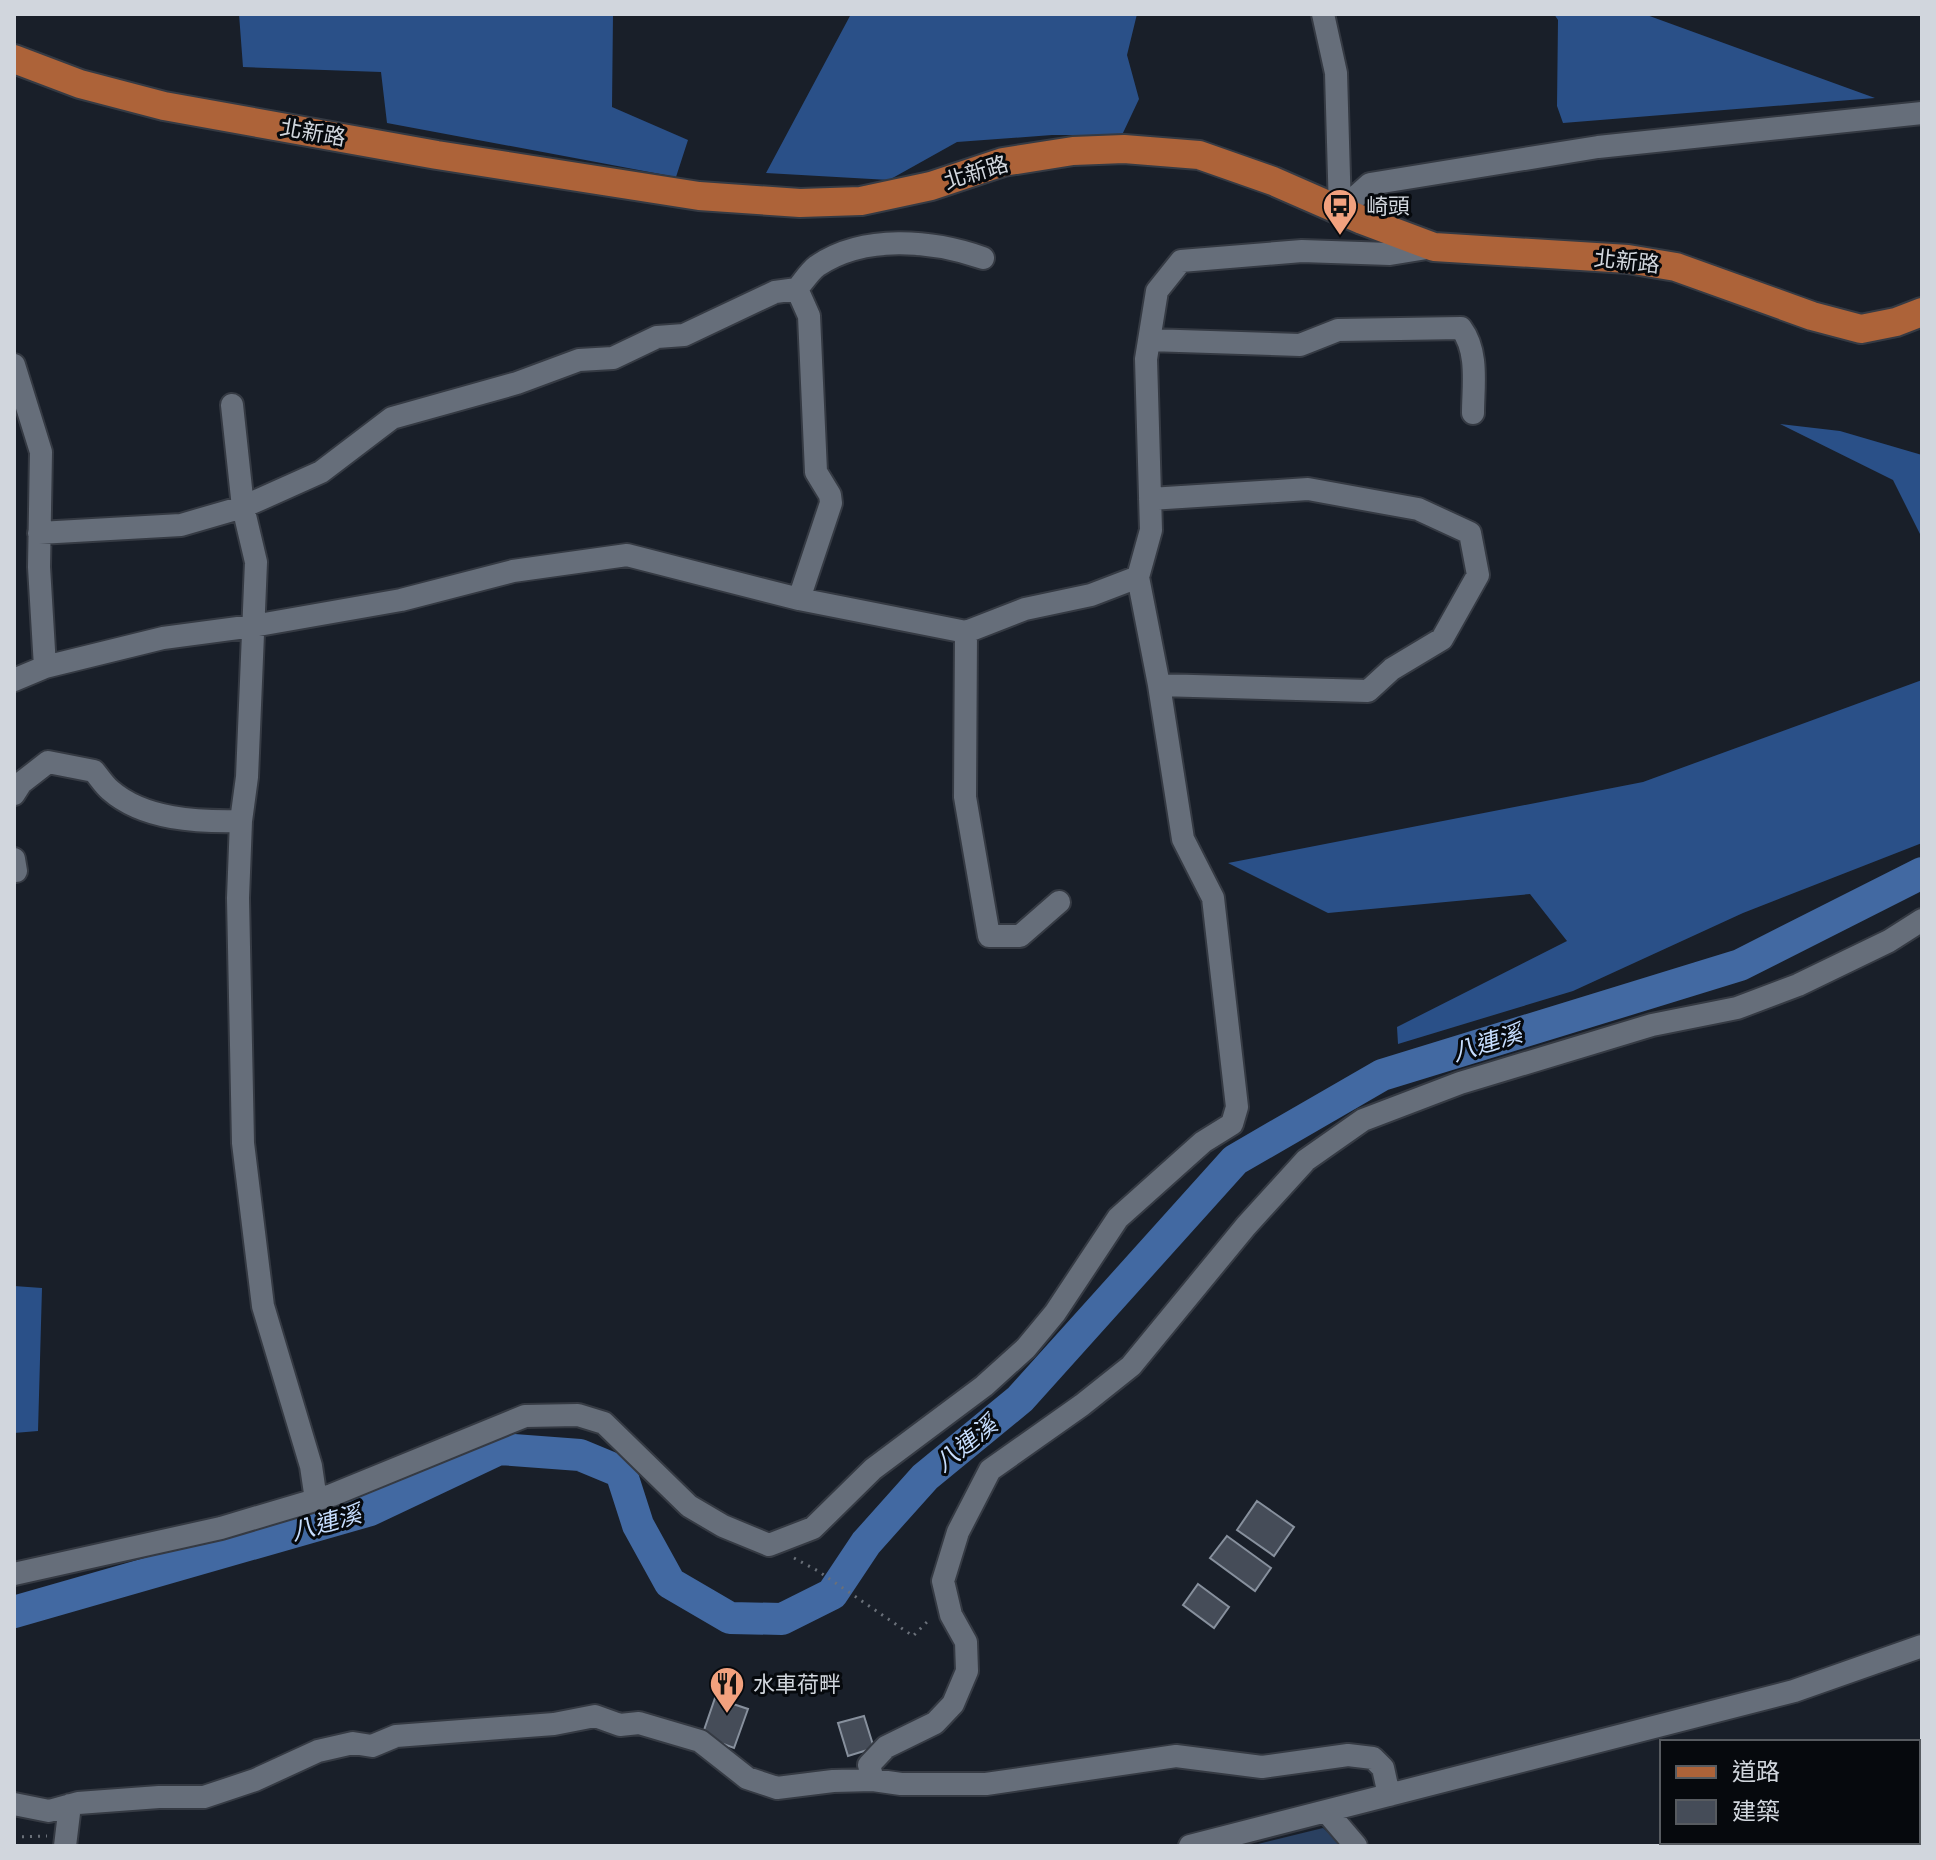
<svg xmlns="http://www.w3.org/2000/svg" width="1936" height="1860" font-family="'Times New Roman','Noto Sans TC',serif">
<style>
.green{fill:#2a4060}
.forest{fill:#2a5088}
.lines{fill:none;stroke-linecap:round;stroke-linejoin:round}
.river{stroke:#4269a2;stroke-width:32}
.building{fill:#454c58;stroke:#87909d;stroke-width:2}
.minor-casing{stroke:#353a43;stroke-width:26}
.major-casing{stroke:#353a43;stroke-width:32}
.path{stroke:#6a7079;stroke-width:3;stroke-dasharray:2 6;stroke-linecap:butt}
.minor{stroke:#666e7a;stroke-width:22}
.major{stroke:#ad6339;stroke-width:28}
.labels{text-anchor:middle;stroke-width:6;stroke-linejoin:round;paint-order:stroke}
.street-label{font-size:22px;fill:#d1d6dd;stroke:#06090d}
.poi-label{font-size:22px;fill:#d1d6dd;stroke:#06090d;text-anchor:start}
.water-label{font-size:24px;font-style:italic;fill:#c6ddfe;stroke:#06090d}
</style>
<rect width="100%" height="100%" fill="#191f29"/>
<path class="green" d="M1323,1828l20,18h-93z"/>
<path class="forest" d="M239,14h374l-1,93 76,33 -12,37 -289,-54 -6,-51 -138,-5z
M851,14h286l-10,41 12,44 -17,36h-70l-95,7 -68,38 -123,-7z
M1554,14h90l231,84 -312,25 -6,-17 1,-86z
M1780,424l60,7 82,24v83l-29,-58z
M1922,680v163l-179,70 -170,78 -175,53 -1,-17 170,-86 -37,-47 -202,19 -100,-50 415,-81z
M14,1286l28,2 -4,143 -24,2z"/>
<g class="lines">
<path class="river" d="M14,1612l356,-102 129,-61 81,6 41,17 17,53 32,58 60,35 52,1 50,-25 34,-51 59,-66 95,-78 215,-239 147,-85 358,-110 182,-92"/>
</g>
<path class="building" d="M1257,1501l37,26 -20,29 -37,-26z
M1227,1536l44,32 -16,23 -45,-33z
M1198,1584l31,23 -15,21 -31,-23z
M715,1698l33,11 -14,39 -32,-12z
M864,1716l10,32 -26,8 -10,-33z"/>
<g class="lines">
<defs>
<path id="minor" d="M1323,14l13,59 4,138
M1340,211l30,-27 228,-37 324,-34
M797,289l12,27 7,156 14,23 1,8 -32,96
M1149,340l151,5 38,-15 123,-2c18,24 12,58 12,85
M14,365l27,87 -2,115 6,100
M232,405l11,102 13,55 -9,215 -6,44 -3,77 5,245 20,163 48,160 5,34
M1150,499l158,-10 110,20 52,24 8,42 -36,64 -50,30 -24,22 -209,-6
M39,533l142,-8 62,-18 78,-35 71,-54 125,-35 62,-23 34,-2 44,-21 27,-2 91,-43 22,-3c6,-7 13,-18 20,-23 47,-32 115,-26 166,-8
M966,632l-1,165 24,139h31l39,-34
M14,680l31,-13 118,-29 90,-12 148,-26 112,-29 114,-16 172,44 167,33 59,-23 66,-14 47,-18
M14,794l7,-11 27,-21 46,9c5,6 10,14 16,19 34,30 88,32 131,31
M14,859l2,12
M14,1574l207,-46 111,-33 193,-79 53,-1 26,8 85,83 34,20 46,19 44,-17 60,-59 111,-83 42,-38 29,-35 63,-95 85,-76 29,-18 5,-17 -24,-209 -30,-59 -24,-154 -21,-108 13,-47 -5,-171 11,-68 24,-30 121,-10 88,3 43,-7
M1389,1795l-6,-27 -10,-10 -25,-3 -86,12 -86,-11 -190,28h-85l-28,-4 -4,-15 17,-18 49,-24 18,-19 14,-33 -1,-29 -15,-27 -8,-34 15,-49 32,-62 92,-65 49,-39 115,-140 60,-66 57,-40 97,-37 192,-58 85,-17 61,-23 91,-44 33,-21
M14,1804l35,7 29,-8 81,-6h45l51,-17 63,-29 35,-8 19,3 24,-10 158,-12 41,-8 25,9 19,-2 61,18 47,37 30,10 56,-7 40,-1
M1327,1812l29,34
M65,1846l5,-41
M1190,1846l604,-155 128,-45"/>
<path id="major" d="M14,59l66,25 84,22 273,49 262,41 101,7 61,-2 70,-15 72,-24 70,-11 51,-2 75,6 74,26 89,39 72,27 194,12 48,8 136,49 49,13 35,-7 26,-10"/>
</defs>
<use href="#minor" class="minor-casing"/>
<use href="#major" class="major-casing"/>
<path class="path" d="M794,1558l24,13 95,65 18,-18
M14,1837l33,-1"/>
<use href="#minor" class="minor"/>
<use href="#major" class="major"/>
</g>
<defs>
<symbol id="bus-pin" viewBox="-11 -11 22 30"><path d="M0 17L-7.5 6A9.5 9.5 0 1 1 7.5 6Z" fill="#f2a17e" stroke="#06090d"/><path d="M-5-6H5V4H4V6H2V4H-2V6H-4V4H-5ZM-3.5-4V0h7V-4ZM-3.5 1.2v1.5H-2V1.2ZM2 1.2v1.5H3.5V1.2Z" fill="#111"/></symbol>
<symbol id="restaurant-pin" viewBox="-11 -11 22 30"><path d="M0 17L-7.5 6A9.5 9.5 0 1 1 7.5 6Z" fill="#f2a17e" stroke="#06090d"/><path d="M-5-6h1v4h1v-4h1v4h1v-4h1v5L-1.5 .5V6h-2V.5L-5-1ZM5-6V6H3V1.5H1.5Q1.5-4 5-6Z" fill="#111"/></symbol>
</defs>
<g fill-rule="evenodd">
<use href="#bus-pin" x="1320" y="186" width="40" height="54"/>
<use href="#restaurant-pin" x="707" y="1664" width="40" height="54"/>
</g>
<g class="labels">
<g class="street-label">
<text transform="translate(313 132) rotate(10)" y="8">北新路</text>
<text transform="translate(976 172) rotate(-17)" y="8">北新路</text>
<text transform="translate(1627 261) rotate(6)" y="8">北新路</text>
</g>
<g class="poi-label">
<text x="1366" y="214">崎頭</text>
<text x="753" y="1692">水車荷畔</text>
</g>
<g class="water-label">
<text transform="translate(1487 1043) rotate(-17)" y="8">八連溪</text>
<text transform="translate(966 1444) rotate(-39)" y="8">八連溪</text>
<text transform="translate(326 1523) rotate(-16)" y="8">八連溪</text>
</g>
</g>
<rect width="1936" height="1860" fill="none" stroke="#d1d6dd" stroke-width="32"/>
<rect x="1660" y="1740" width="260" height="104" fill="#06090d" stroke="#575b60" stroke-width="2"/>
<rect x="1676" y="1766" width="40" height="12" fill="#ad6339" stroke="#575b60" stroke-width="2"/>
<text x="1732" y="1780" font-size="24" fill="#d1d6dd">道路</text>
<rect x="1676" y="1800" width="40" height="24" fill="#454c58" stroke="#575b60" stroke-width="2"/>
<text x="1732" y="1820" font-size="24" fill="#d1d6dd">建築</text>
</svg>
